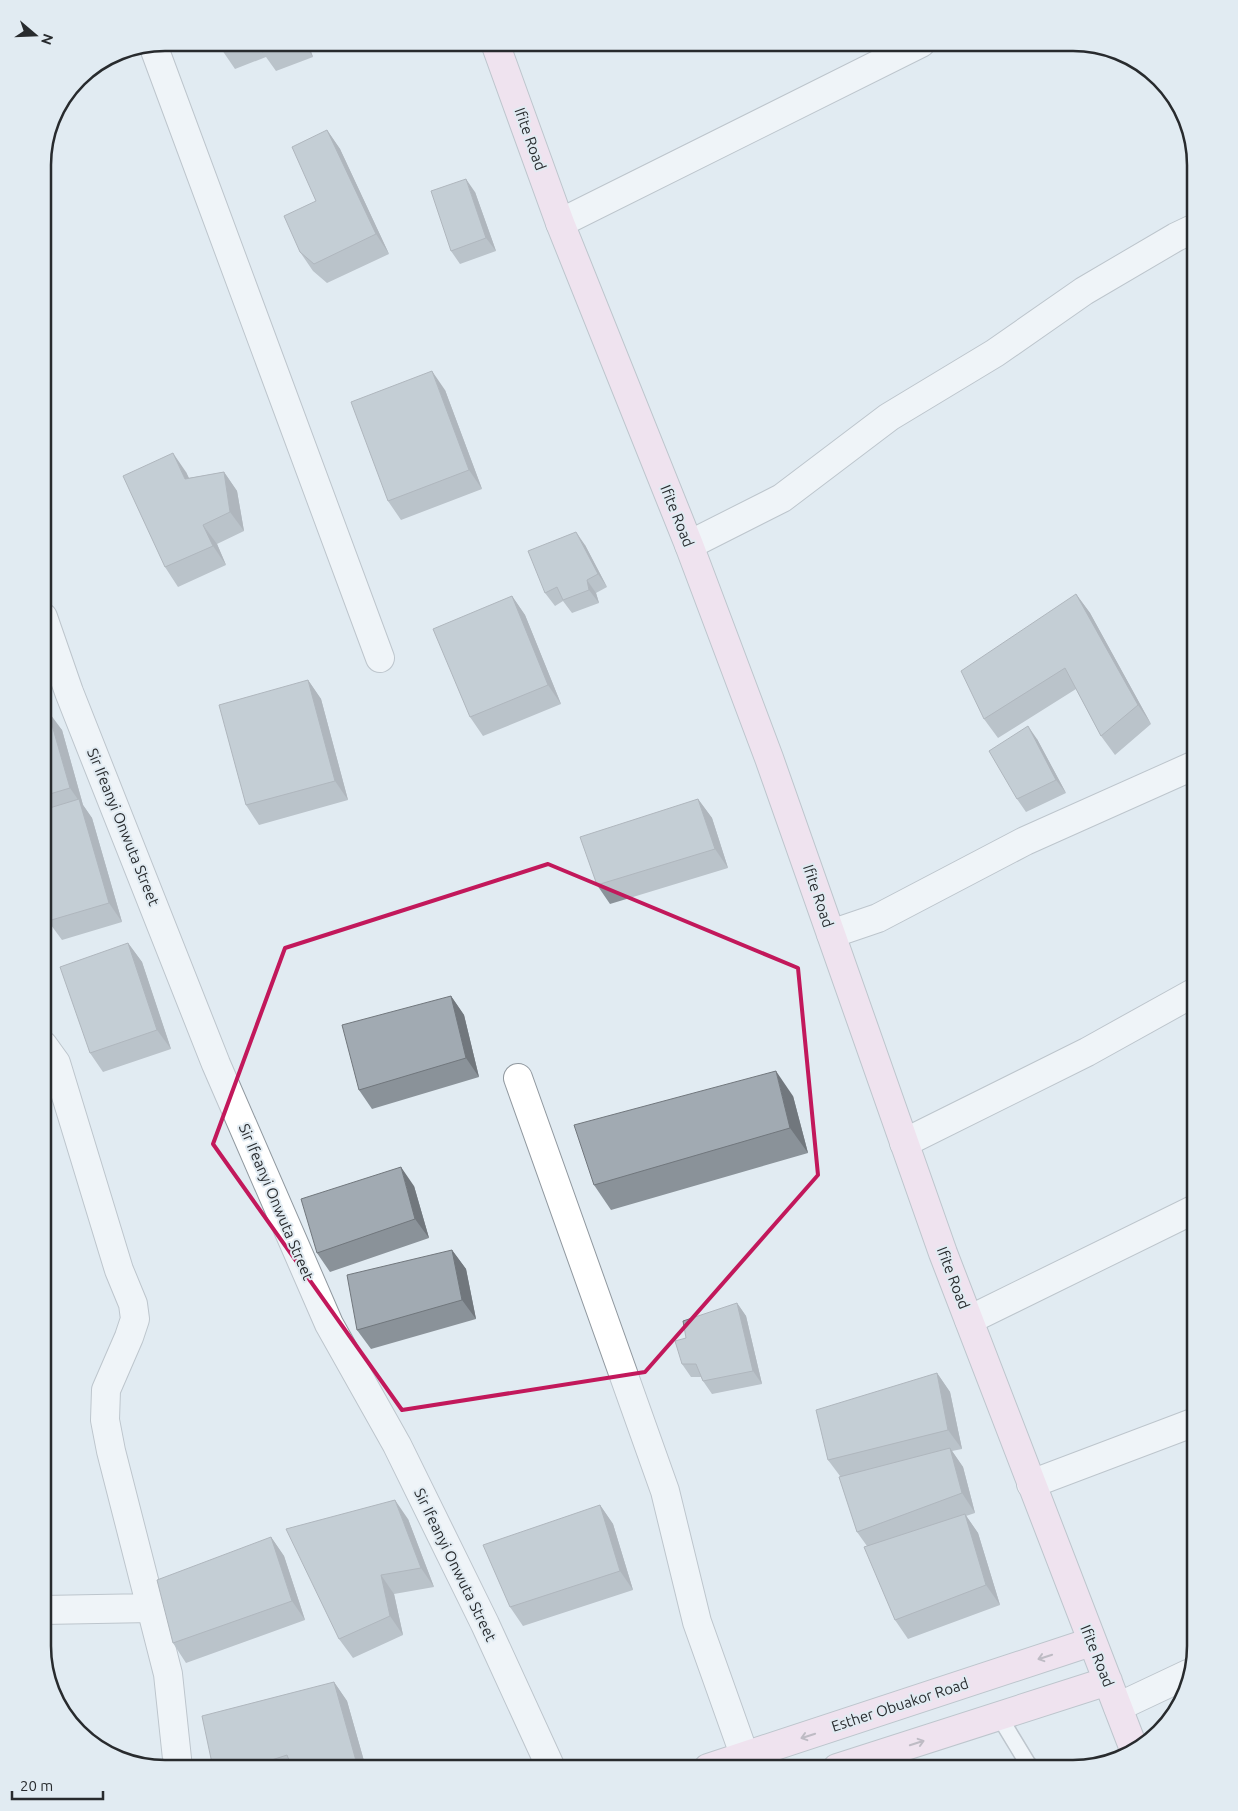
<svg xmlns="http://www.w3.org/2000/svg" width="1238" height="1811" font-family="Ubuntu,sans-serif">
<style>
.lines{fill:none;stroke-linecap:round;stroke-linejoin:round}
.lane-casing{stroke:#90989f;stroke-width:18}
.street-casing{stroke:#90989f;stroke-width:30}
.secondary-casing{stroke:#90989f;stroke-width:30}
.lane{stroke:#fff;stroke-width:15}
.street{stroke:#fff;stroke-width:28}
.secondary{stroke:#fedaeb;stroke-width:28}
.wall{fill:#8a9299}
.shaded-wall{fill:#71777d}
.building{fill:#a1aab2;stroke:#71777d}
.oneway{stroke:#93828c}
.marked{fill:none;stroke:#c2185b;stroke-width:4;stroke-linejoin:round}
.labels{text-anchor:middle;stroke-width:4;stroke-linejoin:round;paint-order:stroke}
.street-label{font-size:15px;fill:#282b2e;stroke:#e1ebf2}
.rim{fill:none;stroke:#282b2e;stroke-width:2.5}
</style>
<rect width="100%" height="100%" fill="#e1ebf2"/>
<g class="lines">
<defs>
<path id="lane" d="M999,1716l29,48 5,4"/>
<path id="street" d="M153,45l227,613
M560,223l361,-180
M689,545l93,-47 107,-81 106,-64 89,-62 92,-54 19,-9
M43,617l26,75 147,372 113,260 68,121 88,179 66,144
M831,934l47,-16 147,-77 170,-76
M43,1045l13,18 63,207 14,34 2,15 -6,18 -23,53 -1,30 6,31 57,223 10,94
M518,1078l147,413 32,131 48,135
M904,1143l183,-91 108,-60
M969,1320l226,-111
M1031,1484l164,-62
M43,1610l108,-2
M1118,1707l70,-33"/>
<path id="secondary" d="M495,43l65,180 129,322 80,213 174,495 192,499
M708,1768l383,-126
M837,1768l271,-87"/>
</defs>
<use href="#lane" class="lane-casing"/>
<use href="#street" class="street-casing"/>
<use href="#secondary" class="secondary-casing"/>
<use href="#lane" class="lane"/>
<use href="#street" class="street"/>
<use href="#secondary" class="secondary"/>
</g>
<path class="wall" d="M219,43h89l5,14 -37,14 -10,-14 -31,12 -13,-19z
M327,130l13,19 49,105 -62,29 -14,-12 -13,-19 16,-51z
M475,192l21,59 -36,13 -9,-13z
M445,390l37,99 -81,31 -13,-19z
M186,472l3,6 35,-6 13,19 7,40 -27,13 9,21 -48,22 -13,-20z
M585,545l22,42 -11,6 3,10 -27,10 -9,-12 -8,5 -10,-13z
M1076,594l14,19 61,111 -36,31 -14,-19 -25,-47 -78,49 -14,-19z
M512,596l13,19 36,89 -78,32 -13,-19z
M308,680l13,19 27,101 -89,25 -13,-20z
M43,712l19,18 21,75 9,13 30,104 -60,18 -14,-19 -5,-19z
M1037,739l29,54 -40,19 -9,-13z
M698,799l14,19 16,50 -118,36 -13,-19z
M128,943l14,19 29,87 -68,23 -13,-19z
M451,996l13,19 15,62 -107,32 -13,-19z
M793,1096l15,57 -197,57 -17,-25z
M414,1186l15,52 -99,34 -13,-19z
M452,1250l14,19 10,50 -105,30 -14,-19z
M737,1303l9,13 16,68 -50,10 -9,-13 -2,-4h-10l-9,-13 4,-26z
M937,1373l13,19 12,57 -10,2 11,16 12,46 -9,3 12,17 22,72 -92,34 -13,-19 -28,-74 -10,-14 -17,-56 -12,-16z
M600,1505l13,19 20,66 -110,36 -13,-19z
M408,1519l26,68 -40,7 9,41 -50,23 -14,-19z
M271,1537l13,19 21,64 -119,43 -13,-20z
M334,1682l13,19 19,67h-153z"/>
<path class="shaded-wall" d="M303,43h5l5,14z
M327,130l13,19 49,105 -13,-20z
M466,179l9,13 21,59 -10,-13z
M432,371l13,19 37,99 -13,-19z
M173,453l13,19 12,26 -13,-19z
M224,472l13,19 7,40 -14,-19z
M203,525l14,19 9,21 -13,-19z
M576,532l9,13 22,42 -9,-13z
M587,580l9,13 3,10 -10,-13z
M1076,594l14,19 61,111 -13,-19z
M512,596l13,19 36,89 -13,-19z
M308,680l13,19 27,101 -13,-19z
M48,711l14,19 21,75 9,13 30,104 -13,-19 -30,-102 -9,-13z
M1028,726l9,13 29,54 -10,-13z
M698,799l14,19 16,50 -13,-19z
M128,943l14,19 29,87 -14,-19z
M451,996l13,19 15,62 -13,-19z
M776,1071l17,25 15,57 -18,-25z
M401,1167l13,19 15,52 -14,-19z
M452,1250l14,19 10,50 -14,-19z
M737,1303l9,13 16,68 -9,-13z
M937,1373l13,19 12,57 -14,-19z
M950,1448l13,19 12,46 -13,-20z
M395,1500l13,19 26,68 -13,-19z
M600,1505l13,19 20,66 -13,-19z
M965,1514l13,19 22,72 -14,-20z
M271,1537l13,19 21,64 -13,-19z
M381,1575l13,19 9,41 -13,-19z
M334,1682l13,19 19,67h-8z"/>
<path class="building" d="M219,43h21l-18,7z
M262,43h25l-25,9z
M327,130l49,104 -62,30 -14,-12 -16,-36 32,-15 -24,-54z
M466,179l20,59 -35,13 -20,-60z
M432,371l37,99 -81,31 -37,-99z
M173,453l12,26 39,-7 6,40 -27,13 10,21 -48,21 -42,-91z
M576,532l22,42 -11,6 2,10 -26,10 -6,-13 -12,6 -17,-42z
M1076,594l62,111 -37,31 -36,-68 -81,51 -23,-48z
M512,596l36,89 -78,32 -37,-88z
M308,680l27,101 -89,24 -27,-100z
M48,711l22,77 -27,8v-84z
M1028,726l28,54 -39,19 -28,-48z
M79,799l30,104 -61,18 -5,-19v-92z
M698,799l17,50 -118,36 -17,-48z
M128,943l29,87 -67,23 -30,-86z
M451,996l15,62 -107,32 -17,-65z
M776,1071l14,57 -196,57 -20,-60z
M401,1167l14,52 -98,34 -16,-54z
M452,1250l10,50 -105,30 -10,-55z
M737,1303l16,68 -50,10 -7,-17h-14l-7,-23 11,-3 -3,-17z
M937,1373l11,57 -120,30 -12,-50z
M950,1448l12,45 -105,39 -18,-55z
M395,1500l26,68 -40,7 9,41 -51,23 -53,-110z
M600,1505l20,66 -110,36 -27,-62z
M965,1514l21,71 -91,35 -31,-73z
M271,1537l21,64 -119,42 -16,-63z
M334,1682l24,86h-66l-5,-13 -40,13h-34l-11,-52z"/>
<defs><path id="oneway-shaft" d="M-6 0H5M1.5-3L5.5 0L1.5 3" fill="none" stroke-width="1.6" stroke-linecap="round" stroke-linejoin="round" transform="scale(1.25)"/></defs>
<g class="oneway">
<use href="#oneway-shaft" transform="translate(1045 1657) rotate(162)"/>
<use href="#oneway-shaft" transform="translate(808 1736) rotate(162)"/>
<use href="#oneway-shaft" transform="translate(917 1743) rotate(-18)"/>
</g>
<path d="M0 0H1238V1811H0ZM548,864l250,104 20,207 -173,197 -243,38 -189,-266 72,-196z" fill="#e1ebf2" fill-opacity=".55" fill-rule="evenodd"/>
<path class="marked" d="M548,864l250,104 20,207 -173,197 -243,38 -189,-266 72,-196z"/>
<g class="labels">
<g class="street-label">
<text transform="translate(530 139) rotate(70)" y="5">Ifite Road</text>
<text transform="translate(677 516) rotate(68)" y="5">Ifite Road</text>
<text transform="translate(123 827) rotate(68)" y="5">Sir Ifeanyi Onwuta Street</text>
<text transform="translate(818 896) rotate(71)" y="5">Ifite Road</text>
<text transform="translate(276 1202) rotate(67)" y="5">Sir Ifeanyi Onwuta Street</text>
<text transform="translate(953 1278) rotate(69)" y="5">Ifite Road</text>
<text transform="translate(455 1565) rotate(64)" y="5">Sir Ifeanyi Onwuta Street</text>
<text transform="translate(1097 1656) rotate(68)" y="5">Ifite Road</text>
<text transform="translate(900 1705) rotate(-18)" y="5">Esther Obuakor Road</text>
</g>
</g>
<path d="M0 0H1238V1811H0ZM165 51H1073A114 114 0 0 1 1187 165V1646A114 114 0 0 1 1073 1760H165A114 114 0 0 1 51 1646V165A114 114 0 0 1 165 51Z" fill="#e1ebf2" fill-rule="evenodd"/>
<path class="rim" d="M165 51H1073A114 114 0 0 1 1187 165V1646A114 114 0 0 1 1073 1760H165A114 114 0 0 1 51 1646V165A114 114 0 0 1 165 51Z"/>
<g transform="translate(35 35) rotate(109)" stroke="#e1ebf2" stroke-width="4" paint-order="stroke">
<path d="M0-4L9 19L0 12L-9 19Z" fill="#282b2e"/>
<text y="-8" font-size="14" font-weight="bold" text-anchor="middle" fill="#282b2e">N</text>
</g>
<path d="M12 1791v8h91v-8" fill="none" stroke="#282b2e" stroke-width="2.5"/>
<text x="20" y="1791" font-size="15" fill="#282b2e" stroke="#e1ebf2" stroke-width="4" paint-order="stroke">20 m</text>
</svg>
